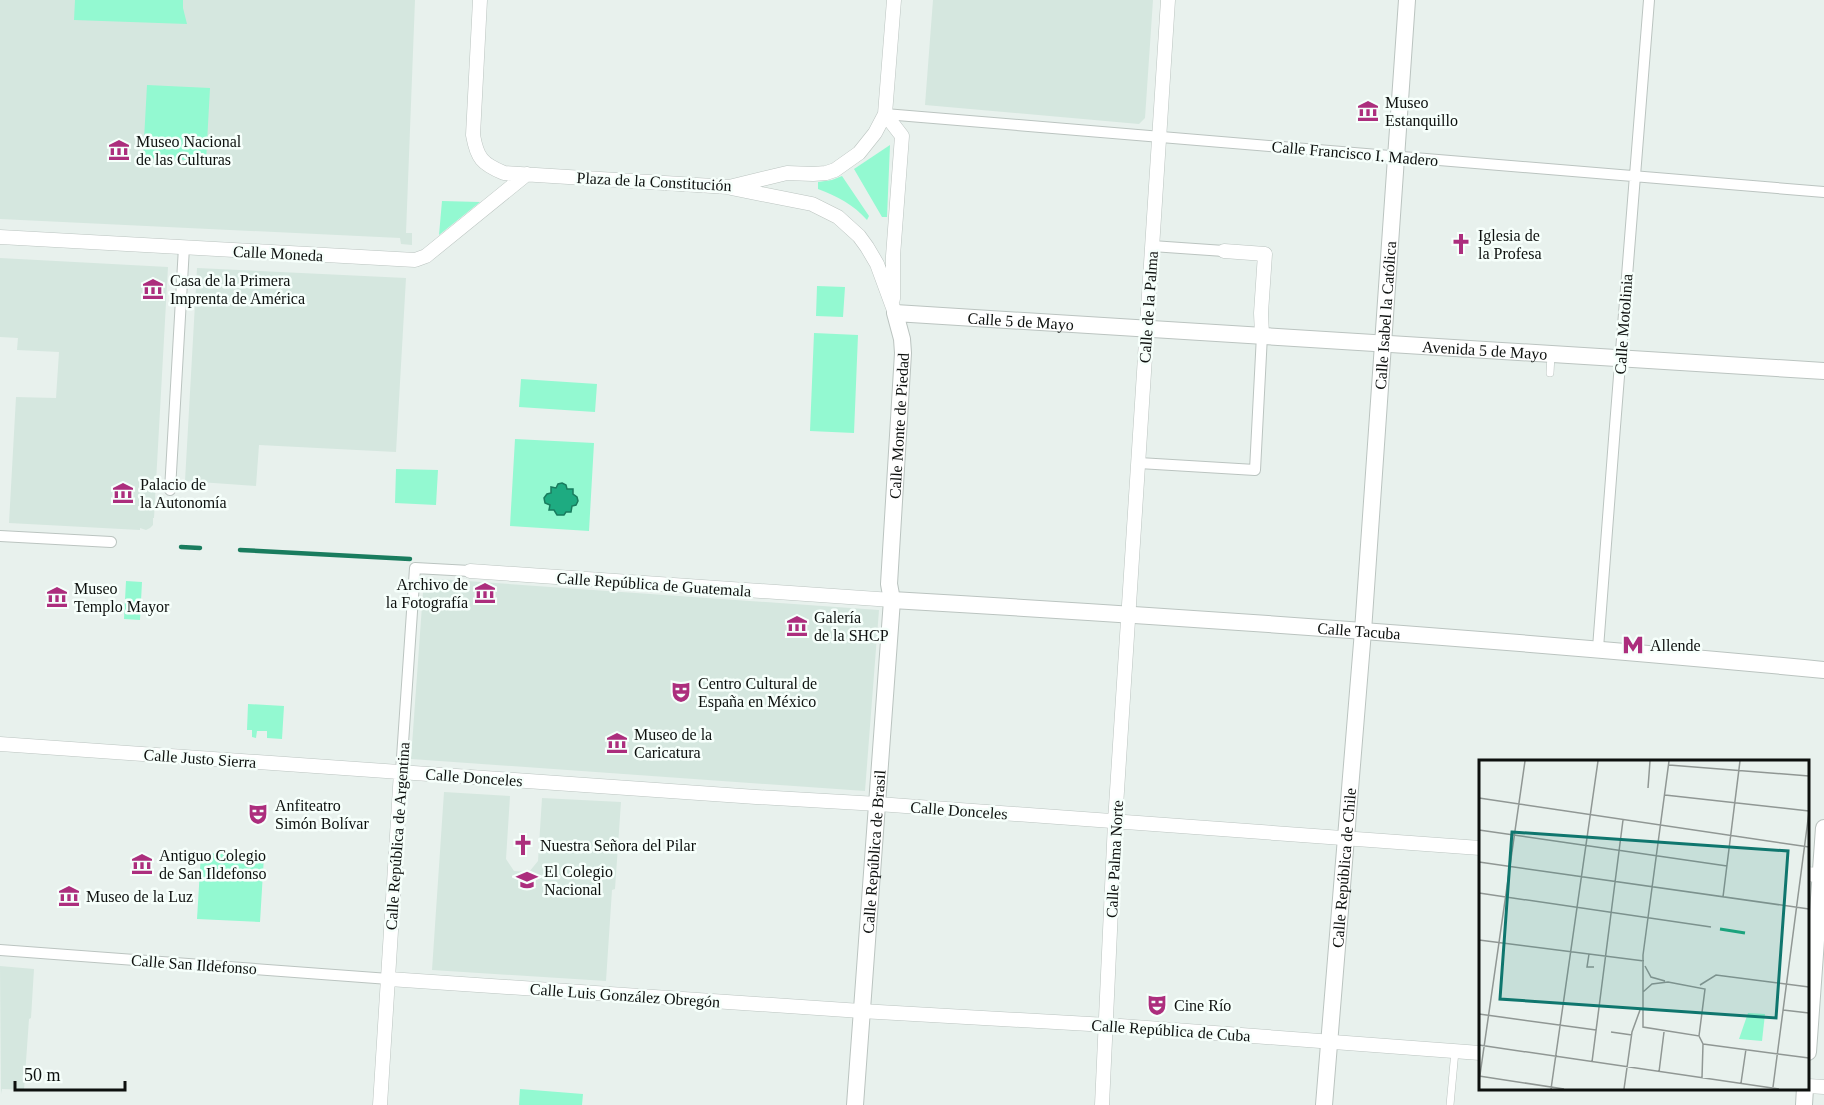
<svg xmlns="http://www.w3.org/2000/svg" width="1824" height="1105" font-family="'Times New Roman',serif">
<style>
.built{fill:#d5e7df}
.green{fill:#93f9d1;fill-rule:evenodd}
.water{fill:#1eab81;stroke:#197c5e;stroke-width:1.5}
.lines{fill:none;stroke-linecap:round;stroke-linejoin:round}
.stream{stroke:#197c5e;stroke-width:4.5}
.service-casing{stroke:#bbc4c0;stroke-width:8}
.pedestrian-casing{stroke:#bbc4c0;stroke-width:12}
.minor-casing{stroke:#bbc4c0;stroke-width:15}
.tertiary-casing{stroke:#bbc4c0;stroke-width:18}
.service{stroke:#fff;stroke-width:7}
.pedestrian{stroke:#fff;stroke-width:10}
.minor{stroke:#fff;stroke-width:14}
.tertiary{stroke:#fff;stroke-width:16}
.labels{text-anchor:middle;stroke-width:5;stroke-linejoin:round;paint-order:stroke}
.poi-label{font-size:16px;fill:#0d100e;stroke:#f6fffb;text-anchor:start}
.street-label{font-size:16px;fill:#0d100e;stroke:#f6fffb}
.inset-river{fill:none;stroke:#1eab81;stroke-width:3}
.inset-road{fill:none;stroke:#909794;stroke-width:1.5}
.view{fill:#0f766e;fill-opacity:0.15;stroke:#0f766e;stroke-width:3}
.inset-edge{fill:none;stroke:#0d100e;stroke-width:3}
</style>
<rect width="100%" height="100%" fill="#e8f1ed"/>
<path class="built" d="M0,0h415l-9,233h6v12l-11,-1 -1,-6 -400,-19z
M933,0h220l-8,118 -6,6 -214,-19z
M0,258l168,9 -14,251h-1v7l-3,3 -4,2 -6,-2v2l-131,-7 7,-126 40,1 3,-46 -42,-2 1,-12 -18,-1z
M197,268l209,10 -10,174 -137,-7 -3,41 -71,-5z
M424,578l455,32 -14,181 -454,-32z
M444,792l66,4 -4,63 8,12 15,1 9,-11 4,-63 79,4 -6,87 -3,1 -6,91 -174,-11z
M0,966l34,3 -3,49 -2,1 -5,71 -22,-1 -1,5z"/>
<path class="green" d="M75,0h108v8l4,16 -113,-4z
M147,85l63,3 -4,73 -63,-3z
M890,145l-3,72h-5l-28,-48z
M842,176l27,40 -2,4c-13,-15 -30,-24 -49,-31v-7l14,-2z
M442,201l38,1 -41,33z
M817,286l28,1 -2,30 -27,-1z
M814,333l44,2 -4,98 -44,-2z
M521,379l76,5 -2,28 -76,-5z
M515,439l79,4 -5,88 -79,-5zM562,483l4,2 1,4 11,10 -2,6 -4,1 -6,6 -11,-2 -10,-9v-5c7,-3 10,-11 17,-13z
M396,469l42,1 -2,35 -41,-2z
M126,581l16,1 -2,38 -16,-1z
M248,704l36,2 -2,33 -15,-1v-7h-10l-1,7 -4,-1v-7h-5z
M201,853l63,3 -4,66 -63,-3z
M520,1089l63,5 -1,11h-63z"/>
<path class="water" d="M562,483l4,2 1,4h6v5l4,3 1,4 -2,4 -4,1 -1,6h-5l-2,3h-7l-3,-5h-5l1,-5 -5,-2 -1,-5 3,-4 4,-1v-6l5,1 2,-4z"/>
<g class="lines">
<path class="stream" d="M181,547l19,1
M240,550l170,9"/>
<defs>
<path id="service" d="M1550,373l1,-18
M1450,1105l5,-54"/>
<path id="pedestrian" d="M885,114l939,78
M1152,246l72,5
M1139,463l116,7 7,-135
M170,490l14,-243
M0,536l111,6
M1598,648c17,-216 32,-432 51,-648
M401,772l14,-204 55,3
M0,950l389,29"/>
<path id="minor" d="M480,0l-7,135c4,23 9,29 31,38l225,14 58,-14 26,1 13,-1 9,-3 24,-17 16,-20 10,-19 9,-114
M885,114l17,22 -9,120v43
M731,188l81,16 26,13 21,19 8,11 10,17 18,49
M0,237l415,23 11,-4 101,-82
M1224,251l41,3 -4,59 1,22
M470,571l422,29
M0,744l756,53 122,7 602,44
M1808,874l16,2
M389,979l472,32 246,14 373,28
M1808,1086l16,1
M380,1105l21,-333
M1102,1105l13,-283 53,-822"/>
<g id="tertiary">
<path id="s1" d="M892,600c311,18 622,40 932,70"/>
<path d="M1808,1052l16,-224"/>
<path id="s2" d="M855,1105l37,-505 -3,-16 14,-231 -1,-14 -7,-26 929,58"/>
<path id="s3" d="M1324,1105l39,-474 44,-631"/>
<path d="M1804,1105l1,-17"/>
</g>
</defs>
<use href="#service" class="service-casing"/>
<use href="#pedestrian" class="pedestrian-casing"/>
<use href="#minor" class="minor-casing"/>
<use href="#tertiary" class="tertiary-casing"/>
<use href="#service" class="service"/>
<use href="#pedestrian" class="pedestrian"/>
<use href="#minor" class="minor"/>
<use href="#tertiary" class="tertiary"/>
</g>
<defs>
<symbol id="museum-bare" viewBox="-9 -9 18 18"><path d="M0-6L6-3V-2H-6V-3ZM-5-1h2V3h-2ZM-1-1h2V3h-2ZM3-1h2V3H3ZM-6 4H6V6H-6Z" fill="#ac2e7d" stroke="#f6fffb" stroke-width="2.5" paint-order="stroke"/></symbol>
<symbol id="church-bare" viewBox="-9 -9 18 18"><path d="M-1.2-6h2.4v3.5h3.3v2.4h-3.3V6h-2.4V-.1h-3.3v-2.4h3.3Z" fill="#ac2e7d" stroke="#f6fffb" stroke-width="2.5" paint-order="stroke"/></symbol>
<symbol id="metro-bare" viewBox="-9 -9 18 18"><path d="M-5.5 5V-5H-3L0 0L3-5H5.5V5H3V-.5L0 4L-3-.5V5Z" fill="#ac2e7d" stroke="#f6fffb" stroke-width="2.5" paint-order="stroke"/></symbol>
<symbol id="theatre-bare" viewBox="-9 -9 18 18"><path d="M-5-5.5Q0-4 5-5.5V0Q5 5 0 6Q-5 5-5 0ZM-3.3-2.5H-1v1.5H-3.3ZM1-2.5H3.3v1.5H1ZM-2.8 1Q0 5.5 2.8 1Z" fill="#ac2e7d" stroke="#f6fffb" stroke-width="2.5" paint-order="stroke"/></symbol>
<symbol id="university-bare" viewBox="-9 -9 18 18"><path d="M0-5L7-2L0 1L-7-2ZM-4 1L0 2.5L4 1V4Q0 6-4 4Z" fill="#ac2e7d" stroke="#f6fffb" stroke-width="2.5" paint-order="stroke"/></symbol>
</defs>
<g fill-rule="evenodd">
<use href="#museum-bare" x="1353" y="96" width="30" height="30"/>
<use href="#museum-bare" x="104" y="135" width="30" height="30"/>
<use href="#church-bare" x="1446" y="229" width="30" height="30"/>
<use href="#museum-bare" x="138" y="274" width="30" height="30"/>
<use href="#museum-bare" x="108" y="478" width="30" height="30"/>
<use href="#museum-bare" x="470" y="578" width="30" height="30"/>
<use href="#museum-bare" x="42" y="582" width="30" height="30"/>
<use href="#museum-bare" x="782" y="611" width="30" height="30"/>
<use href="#metro-bare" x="1618" y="630" width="30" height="30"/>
<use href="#theatre-bare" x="666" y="677" width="30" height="30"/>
<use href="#museum-bare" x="602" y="728" width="30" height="30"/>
<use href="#theatre-bare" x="243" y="799" width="30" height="30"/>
<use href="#church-bare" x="508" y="830" width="30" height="30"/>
<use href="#museum-bare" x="127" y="849" width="30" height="30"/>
<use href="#university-bare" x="512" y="865" width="30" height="30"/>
<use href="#museum-bare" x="54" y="881" width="30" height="30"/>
<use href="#theatre-bare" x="1142" y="990" width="30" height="30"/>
</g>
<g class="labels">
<g class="poi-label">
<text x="1385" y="108">Museo<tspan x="1385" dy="18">Estanquillo</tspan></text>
<text x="136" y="147">Museo Nacional<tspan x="136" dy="18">de las Culturas</tspan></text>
<text x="1478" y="241">Iglesia de<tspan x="1478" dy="18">la Profesa</tspan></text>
<text x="170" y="286">Casa de la Primera<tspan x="170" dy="18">Imprenta de América</tspan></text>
<text x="140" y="490">Palacio de<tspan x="140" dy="18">la Autonomía</tspan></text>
<text x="468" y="590" text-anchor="end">Archivo de<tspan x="468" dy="18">la Fotografía</tspan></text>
<text x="74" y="594">Museo<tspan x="74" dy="18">Templo Mayor</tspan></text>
<text x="814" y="623">Galería<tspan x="814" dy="18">de la SHCP</tspan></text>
<text x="1650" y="651">Allende</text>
<text x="698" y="689">Centro Cultural de<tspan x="698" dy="18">España en México</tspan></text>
<text x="634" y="740">Museo de la<tspan x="634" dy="18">Caricatura</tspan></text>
<text x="275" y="811">Anfiteatro<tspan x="275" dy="18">Simón Bolívar</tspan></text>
<text x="540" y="851">Nuestra Señora del Pilar</text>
<text x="159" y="861">Antiguo Colegio<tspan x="159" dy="18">de San Ildefonso</tspan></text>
<text x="544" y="877">El Colegio<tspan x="544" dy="18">Nacional</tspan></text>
<text x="86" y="902">Museo de la Luz</text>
<text x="1174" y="1011">Cine Río</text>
</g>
<g class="street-label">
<text transform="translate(1355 153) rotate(5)" y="6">Calle Francisco I. Madero</text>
<text transform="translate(654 181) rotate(3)" y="6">Plaza de la Constitución</text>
<text transform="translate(278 253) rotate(3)" y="6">Calle Moneda</text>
<text transform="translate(1148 307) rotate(-86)" y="6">Calle de la Palma</text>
<text dy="6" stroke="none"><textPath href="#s3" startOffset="792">Calle Isabel la Católica</textPath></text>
<text dy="6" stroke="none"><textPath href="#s2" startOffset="921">Calle 5 de Mayo</textPath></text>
<text transform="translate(1623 324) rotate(-86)" y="6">Calle Motolinia</text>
<text dy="6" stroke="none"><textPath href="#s2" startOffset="1386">Avenida 5 de Mayo</textPath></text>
<text dy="6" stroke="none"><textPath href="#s2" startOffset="681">Calle Monte de Piedad</textPath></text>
<text transform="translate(654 584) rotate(4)" y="6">Calle República de Guatemala</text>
<text dy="6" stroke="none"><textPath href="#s1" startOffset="468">Calle Tacuba</textPath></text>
<text transform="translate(200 758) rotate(4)" y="6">Calle Justo Sierra</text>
<text transform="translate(474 777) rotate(4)" y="6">Calle Donceles</text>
<text transform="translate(959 810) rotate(4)" y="6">Calle Donceles</text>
<text transform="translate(397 836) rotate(-86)" y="6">Calle República de Argentina</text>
<text dy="6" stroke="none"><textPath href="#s2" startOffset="254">Calle República de Brasil</textPath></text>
<text transform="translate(1114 859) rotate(-87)" y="6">Calle Palma Norte</text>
<text dy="6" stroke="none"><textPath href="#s3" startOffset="238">Calle República de Chile</textPath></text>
<text transform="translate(194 964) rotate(4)" y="6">Calle San Ildefonso</text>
<text transform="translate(625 995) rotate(4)" y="6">Calle Luis González Obregón</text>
<text transform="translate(1171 1030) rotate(4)" y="6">Calle República de Cuba</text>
</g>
</g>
<g transform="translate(1479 760)">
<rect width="330" height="330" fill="#e8f1ed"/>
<path d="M269,253l17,1 -3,27 -23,-2z" fill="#93f9d1"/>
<path class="inset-river" d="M241,169l25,4"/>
<path class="inset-road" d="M190,5l140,11M169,28l2,-27M186,35l144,16M0,38l330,49M0,70l248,36M0,102l330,47M0,133l232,34M244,137l17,-136M0,180l165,21M110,194l-2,13h7M166,206l6,11 14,4M189,222l37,7 -6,47 -56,-9v-35l9,-8zM221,225l16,-10 93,12M164,232v-37l26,-194M304,250l26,3M0,254l117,16M132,272l21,3M220,276l4,8 -1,34M224,284l106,14M0,285l300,44M113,302l31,-242M180,312l5,-40M0,316l85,13M0,322l46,-321M262,323l5,-34M294,327l36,-275M72,329l47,-328M145,329l8,-57 8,-22"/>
<path class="view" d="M33,72l276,19 -12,167 -276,-19z"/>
<rect width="330" height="330" class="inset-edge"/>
</g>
<path d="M15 1081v9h110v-9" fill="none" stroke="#0d100e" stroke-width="3"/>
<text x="24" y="1081" font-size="18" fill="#0d100e" stroke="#f6fffb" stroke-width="4.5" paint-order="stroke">50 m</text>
</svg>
